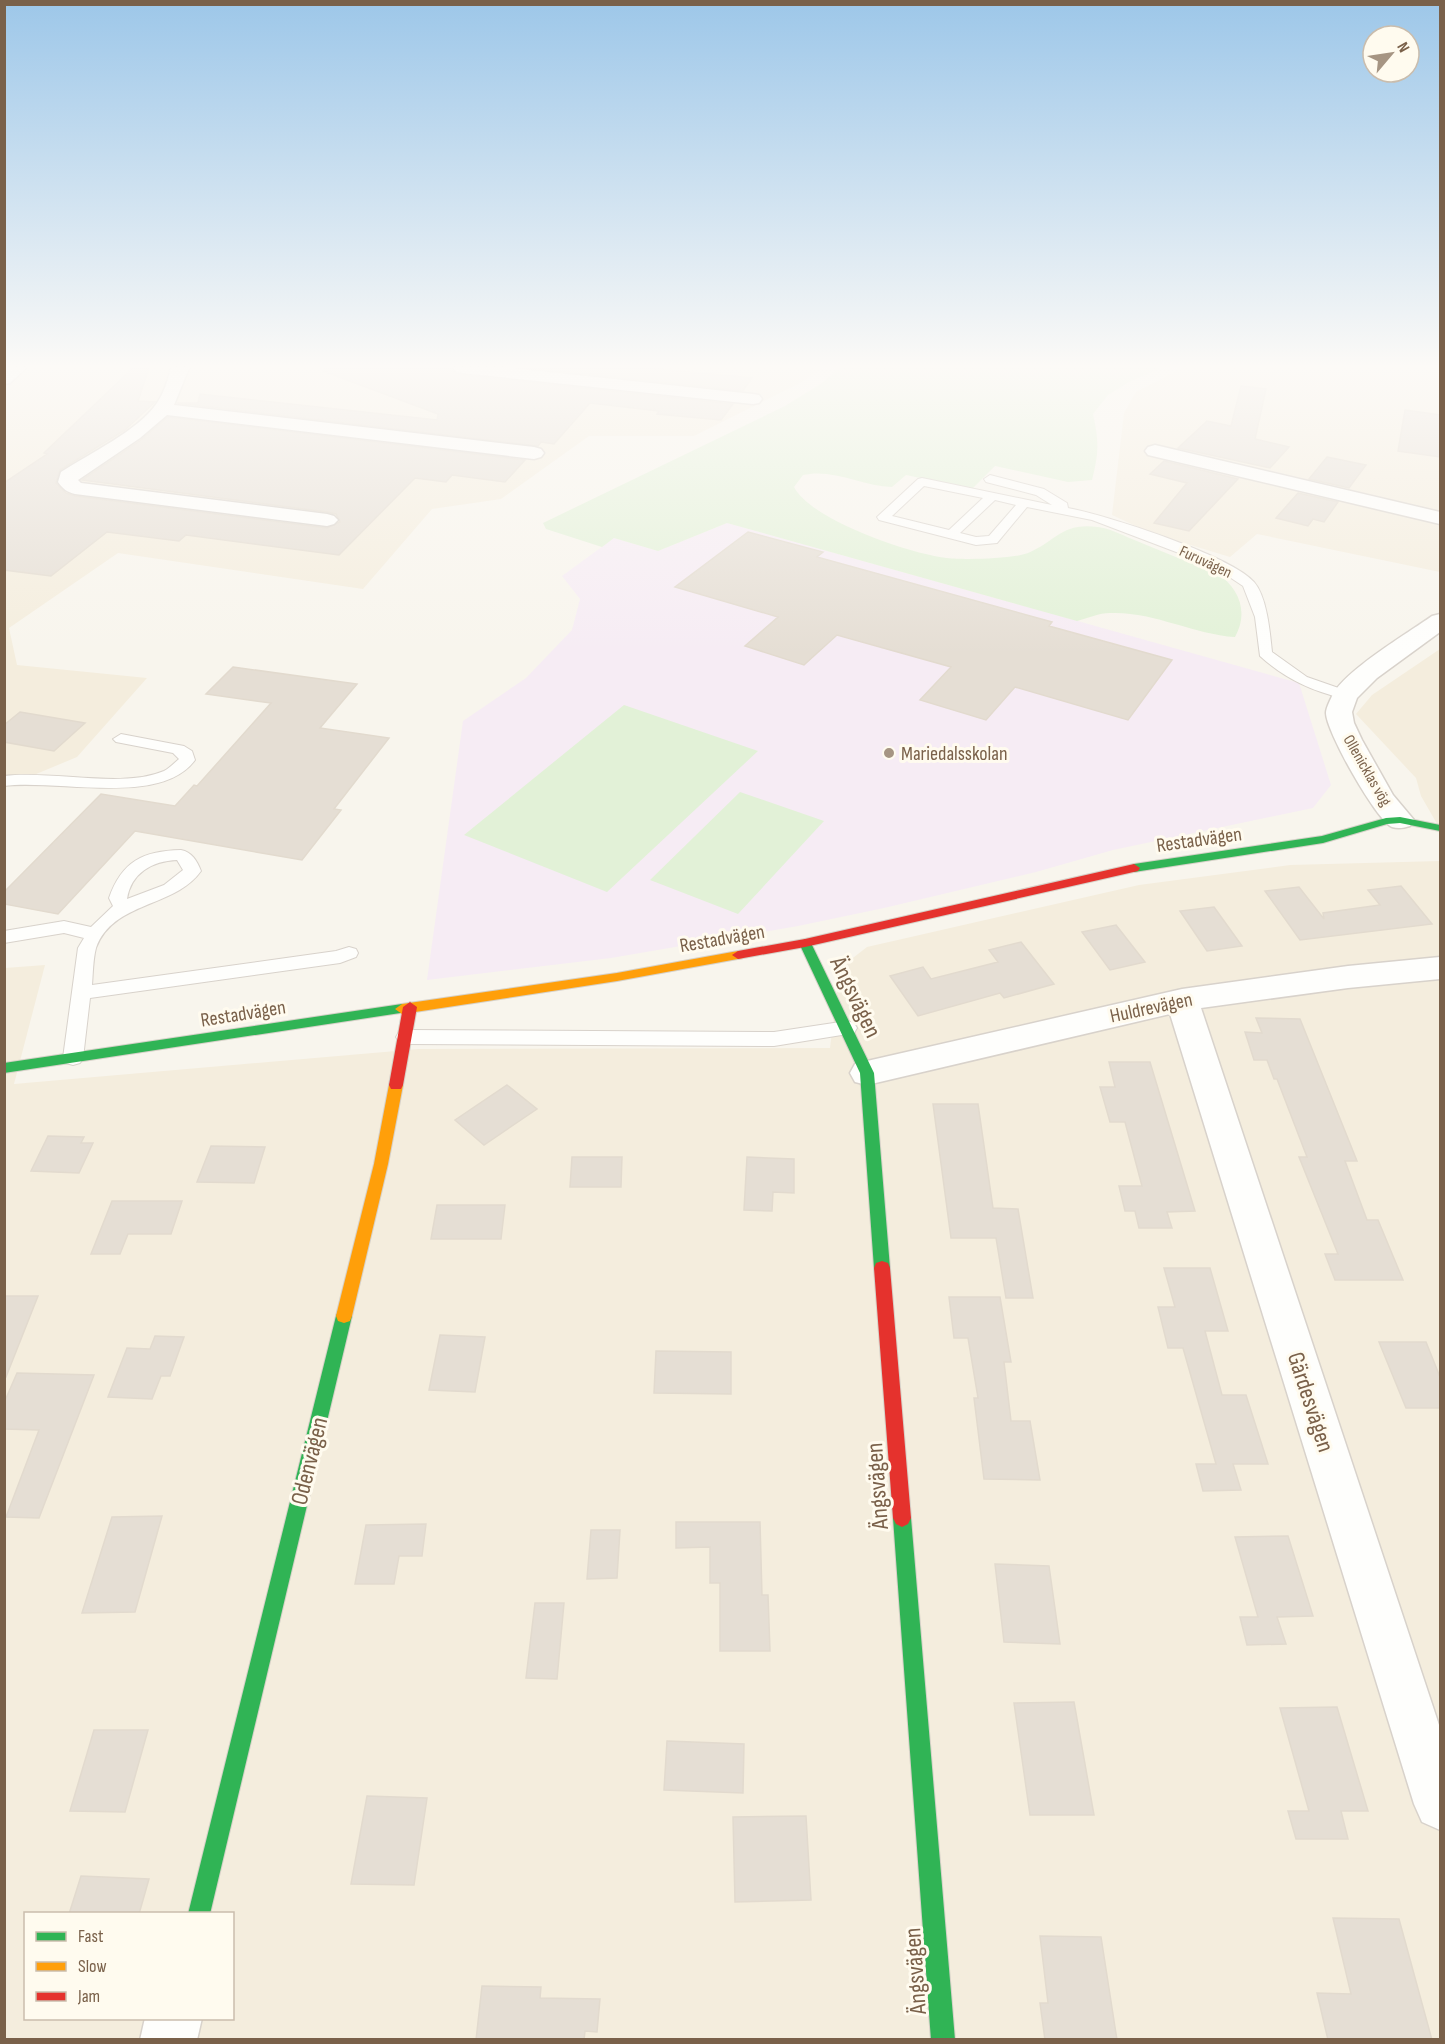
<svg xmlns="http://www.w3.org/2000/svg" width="1445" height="2044" font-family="'Sofia Sans Condensed',sans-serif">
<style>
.residential{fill:#f4eddd;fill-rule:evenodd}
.education{fill:#f6ecf4}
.green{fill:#e2f1d7}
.building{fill:#e5ded4;stroke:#e2dace;stroke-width:1.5}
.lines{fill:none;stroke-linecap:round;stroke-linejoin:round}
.lane-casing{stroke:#d8d2cb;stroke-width:2}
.street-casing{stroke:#d8d2cb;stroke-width:3}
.fast-casing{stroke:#d6d1c8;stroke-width:2}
.slow-casing{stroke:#d6d1c8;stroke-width:2}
.jam-casing{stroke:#d6d1c8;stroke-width:2}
.lane{fill:#fefefc;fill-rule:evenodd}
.street{fill:#fefefc;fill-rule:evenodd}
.fast{fill:#30b455;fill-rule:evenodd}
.slow{fill:#ff9f0a;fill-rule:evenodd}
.jam{fill:#e5322d;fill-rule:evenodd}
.poi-dot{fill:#a69583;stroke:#fffbef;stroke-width:2}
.labels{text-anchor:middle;stroke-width:6;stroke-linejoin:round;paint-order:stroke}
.far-street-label{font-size:16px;fill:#7a614a;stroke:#fffbef}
.poi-label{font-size:20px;fill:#7a614a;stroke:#fffbef;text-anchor:start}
.street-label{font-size:20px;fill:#7a614a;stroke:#fffbef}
.near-street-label{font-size:24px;fill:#7a614a;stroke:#fffbef}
</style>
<rect width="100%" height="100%" fill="#f8f5ed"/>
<path class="residential" d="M5,368h815l-16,13 -110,55h-105l-88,63 -69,10 -69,80 -245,-36 -109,75 8,37 130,13 -70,79 -72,30z
M1182,368h258v204l-183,-38 -27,23 -79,-24 -39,-18 12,-102 12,-21z
M1440,649v180l-19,-33 -5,-18 -60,-64 16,-19z
M1440,861v1178l-1435,1v-1072l40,-3 -31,119 405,-35 411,-1 10,-80 27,-21 272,-62 151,-20zM26,1914h206v104h-206z"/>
<path class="education" d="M727,523l572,160 32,102 -18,23 -200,42 -77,22 -152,36 -86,18 -187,32 -184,22 36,-259 63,-43 46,-48 8,-31 -18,-23 52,-38 44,13z"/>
<path class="green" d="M839,368h322l-32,14 -21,13 -15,19c6,27 6,39 -1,66l-24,2 -73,-16 -23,23 -66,-14 -14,12c-29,-1 -60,-19 -89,-12l-9,12c17,33 116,67 153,71 17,2 66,1 81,-5 28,-12 34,-31 70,-26 11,1 24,8 34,12 28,12 57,23 85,34 22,15 32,39 18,64 -42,-3 -83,-26 -125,-24 -11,0 -22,5 -33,8l-350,-98 -69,28 -44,-13 -12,9 -56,-18 -3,-6 242,-117 37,-23z
M624,705l134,46 -151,141 -143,-57z
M740,792l84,29 -86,93 -88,-34z"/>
<path class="building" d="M133,368h16l-11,33 17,1 -30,28 -65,40 -4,13 10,10 9,3 252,32 13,-6 -4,-8 -9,-2 -245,-32 59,-40 27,-23 357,43 -20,22 -53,-7 -6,7 -31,-4 -76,77 -153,-20 -7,6 -72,-9 -56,44 -47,-6v-87l43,-29 -3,-1z
M324,368h127l3,5 8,2 271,29 -12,16 -64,-6 2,-3 -69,-8 -36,41 -13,-2 -3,4 -361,-43h21l2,-9 237,26 1,-6 -115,-43z
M531,368h115l106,10 -9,13z
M1241,386l25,3 -11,50 34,8 -19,21 -92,-20 29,-27 24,5z
M1405,410l35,5v42l-42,-6z
M1327,457l39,8 -17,23 -40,-9z
M1164,461l74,18 -49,52 -35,-8 33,-40 -37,-9z
M1298,493l40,9 -14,20 -11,-3 -5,7 -32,-8z
M748,532l75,20 -6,5 235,65 -3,4 123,34 -44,60 -113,-33 -29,33 -66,-20 31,-33 -114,-32 -33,30 -59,-19 33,-29 -103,-30z
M233,667l124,17 -37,44 69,10 -55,71 7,1 -39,50 -167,-29 -77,83 -54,-10v-12l97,-98 74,12 19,-21 3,1 74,-83 -65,-9z
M20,712l65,11 -31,28 -50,-9v-17z
M1401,886l31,38 -132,16 -35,-49 34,-4 25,32 -1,-6 57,-8 -12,-15z
M1214,907l28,39 -35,5 -27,-40z
M1116,925l29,37 -35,8 -28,-38z
M1021,942l33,42 -50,14 -4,-5 -82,23 -28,-40 33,-9 8,12 67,-17 -9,-12z
M1256,1018l44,1 57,142h-12l22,59h11l25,60h-68l-10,-26h13l-39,-97h8l-30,-78h-3l-7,-19h-13l-9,-28 17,1z
M1109,1062h41l45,149 -28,1 5,16h-33l-4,-17h-10l-6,-25h23l-17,-64h-15l-10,-35h15z
M507,1085l30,24 -53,36 -29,-25z
M933,1104h45l15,104 25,1 15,89h-27l-10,-60h-45z
M48,1136l36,1 -3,6h12l-14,30 -48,-2z
M211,1146l54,1 -11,36 -57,-1z
M572,1157h50l-1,30h-51z
M747,1157l47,2v34l-21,-1 -1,19 -28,-1z
M112,1201h70l-11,33h-43l-8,20h-29z
M437,1205h68l-4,34h-70z
M1164,1268h46l18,63h-23l17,64h24l22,69h-35l8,26 -38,1 -7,-27h20l-33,-116h-15l-10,-41h17z
M4,1296h34l-32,81 -2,-1z
M949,1297h51l11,65h-7l7,59h19l10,59 -56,-1 -10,-81h4l-10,-60h-14z
M440,1335l45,2 -10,55 -46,-2z
M155,1336l29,1 -14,39h-9l-9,23 -44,-2 19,-49 23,1z
M1379,1342h47l14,35v31h-34z
M656,1351l75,1v42l-77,-1z
M17,1373l77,2 -55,143 -33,-1 33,-87 -35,-1v-26z
M162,1516l-27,96 -53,1 30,-96z
M676,1522h84l2,73h6l2,56h-50v-68h-10v-36l-34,1z
M426,1524l-4,32h-23l-5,28h-39l11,-59z
M591,1530h29l-3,48 -30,1z
M1288,1536l25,80 -36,1 9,27 -39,1 -7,-28h18l-23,-80z
M995,1564l54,2 11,78 -56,-2z
M535,1603h29l-7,76 -31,-1z
M1074,1702l20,113h-64l-16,-112z
M1337,1707l31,104h-27l7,28h-52l-8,-28h21l-29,-103z
M94,1730h54l-23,82 -55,-1z
M667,1741l77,3 -1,49 -79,-3z
M367,1796l60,2 -13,87 -63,-1z
M806,1816l5,84 -76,2 -2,-85z
M81,1876l68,3 -10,35h-70z
M1333,1918l66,1 33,121h-104l-11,-47 34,1z
M1040,1936l61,1 16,103h-72l-5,-37h8z
M482,1986l59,1 -1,11 60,1 -3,33 -12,-1 -1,9h-108z"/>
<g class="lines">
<defs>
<path id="lane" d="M990,475l54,14 23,14 1,5c38,7 162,47 186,74 13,15 16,50 18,70l35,25 43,15 2,3 -7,4c-33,-8 -60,-20 -85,-43l-5,-39 -12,-31 -30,-20 -121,-46 -65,-13 -30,36 -21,2 -97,-25 -2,-3 41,-38 4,-1 130,27 -16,-10 -50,-13 -2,-3zM924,486l59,12 -34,32 -57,-14zM995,500l21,5 -27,31 -13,1 -16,-4z
M121,734l63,12 8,5 3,9c-34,47 -138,19 -191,26v-10c48,-6 118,13 160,-5 6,-3 10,-8 15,-12l-6,-6 -57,-11 -3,-3z
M181,850c11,2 16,11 20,21 -26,37 -88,30 -105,77 -3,11 -3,25 -4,37l244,-34 13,-4 7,2 2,4 -2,4 -16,6 -250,35 -7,60 -3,5 -7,2 -7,-2 -3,-5 15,-110 6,-10 -20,-5 -60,10v-12l60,-10 27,6 22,-21 -4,-8c13,-37 34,-47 72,-48zM177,860l6,10 -19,15 -37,14c4,-26 25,-38 50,-39z
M847,1021l7,2 3,5 -3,5 -80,13 -368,-2 -7,-2 -3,-5 3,-5 7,-2 368,2z"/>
<path id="street" d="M7,368h19l-16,15 -6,1v-14z
M171,368h18l-15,37 360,42 7,2 3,4 -3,4 -7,2 -367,-44 -27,23 -62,42 3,3 246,31 7,2 4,4 -4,4 -7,2 -252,-32c-8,-2 -12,-5 -17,-12l3,-10c29,-19 77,-41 96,-69 7,-10 11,-23 14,-35z
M453,368h58l242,26 6,1 3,4 -3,4 -6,1 -291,-31 -6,-1z
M1155,445l285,67v12l-292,-69 -3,-4 3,-4z
M1440,614v18l-63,46 -20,20 -5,14 2,11 8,17 31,55 21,25 -4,6c-6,2 -12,3 -18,1 -16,-7 -66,-96 -66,-114 0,-5 4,-12 6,-17 12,-25 76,-63 100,-80z
M1440,957v22l-92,9 -147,20 239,720v102l-18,-8 -8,-18 -244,-790 -303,71 -12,-3 -5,-9 5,-9 12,-3 315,-72 166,-23z
M145,2018h57l-5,22h-57z"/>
<path id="fast" d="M1400,817l40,8v6l-40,-8 -13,1 -64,19 -189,29 -6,-4 6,-4 188,-28 64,-18z
M805,939l6,4 63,130 16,195 -2,5 -6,2 -6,-2 -2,-5 -14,-195 -61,-130z
M402,1004l5,2 2,3 -2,3 -403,61v-10z
M344,1309l6,2 2,5 -142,598h-22l148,-598 2,-5z
M902,1509l6,3 3,6 44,522h-24l-38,-522 3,-6z"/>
<path id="slow" d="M738,951l6,4 -1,3 -126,23 -215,33 -7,-5 7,-5 215,-31z
M396,1080l5,1 2,4 -15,79 -36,152 -2,5 -6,2 -6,-2 -2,-5 38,-152 15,-79 2,-4z"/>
<path id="jam" d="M1134,864l6,4 -2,3 -333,76 -67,12 -6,-4 6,-4 67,-12z
M410,1002l7,5 -14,78 -2,4h-10l-2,-4 14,-78z
M882,1261l6,2 2,5 21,250 -3,6 -6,3 -6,-3 -3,-6 -19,-250 2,-5z"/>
</defs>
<use href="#lane" class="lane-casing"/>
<use href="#street" class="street-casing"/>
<use href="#fast" class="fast-casing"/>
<use href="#slow" class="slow-casing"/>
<use href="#jam" class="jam-casing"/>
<use href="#lane" class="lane"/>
<use href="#street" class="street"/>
<use href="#fast" class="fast"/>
<use href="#slow" class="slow"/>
<use href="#jam" class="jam"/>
</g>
<linearGradient id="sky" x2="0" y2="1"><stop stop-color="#9dc7e9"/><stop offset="0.56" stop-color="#fcfaf7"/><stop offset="1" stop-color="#fcfaf7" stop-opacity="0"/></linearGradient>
<rect width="1445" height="654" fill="url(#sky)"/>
<circle class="poi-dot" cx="889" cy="753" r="6"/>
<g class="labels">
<g class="far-street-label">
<text transform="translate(1206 561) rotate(25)" y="6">Furuvägen</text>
<text transform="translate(1368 770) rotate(60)" y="6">Ollenicklas vög</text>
</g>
<g class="poi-label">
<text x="901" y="760">Mariedalsskolan</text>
</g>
<g class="street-label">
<text transform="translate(1199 839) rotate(-8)" y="7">Restadvägen</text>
<text transform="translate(722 938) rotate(-10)" y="7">Restadvägen</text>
<text transform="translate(1151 1007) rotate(-12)" y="7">Huldrevägen</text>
<text transform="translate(243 1013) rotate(-9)" y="7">Restadvägen</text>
</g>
<g class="near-street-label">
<text transform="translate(856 997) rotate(64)" y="8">Ängsvägen</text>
<text transform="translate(1311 1402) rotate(72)" y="8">Gärdesvägen</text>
<text transform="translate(309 1461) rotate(-76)" y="8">Odenvägen</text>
<text transform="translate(877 1486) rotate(-94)" y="8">Ängsvägen</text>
<text transform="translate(915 1971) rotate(-94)" y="8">Ängsvägen</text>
</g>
</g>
<rect width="1445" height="2044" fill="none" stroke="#7a614a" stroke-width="12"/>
<rect x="24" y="1912" width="210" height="108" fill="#fffbef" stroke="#cabdad" stroke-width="1.5"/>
<rect x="36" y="1932" width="30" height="9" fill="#30b455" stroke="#cabdad" stroke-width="1.5"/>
<text x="78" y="1942" font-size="18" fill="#7a614a">Fast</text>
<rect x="36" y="1962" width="30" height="9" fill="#ff9f0a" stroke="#cabdad" stroke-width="1.5"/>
<text x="78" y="1972" font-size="18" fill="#7a614a">Slow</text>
<rect x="36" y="1992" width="30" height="9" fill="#e5322d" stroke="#cabdad" stroke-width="1.5"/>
<text x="78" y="2002" font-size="18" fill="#7a614a">Jam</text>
<g transform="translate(1391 54) rotate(61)"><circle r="28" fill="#fffbef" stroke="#cabdad" stroke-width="1.5"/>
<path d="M0-4.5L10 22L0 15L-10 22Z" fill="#a69583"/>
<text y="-9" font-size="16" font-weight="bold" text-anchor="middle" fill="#7a614a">N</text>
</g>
</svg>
